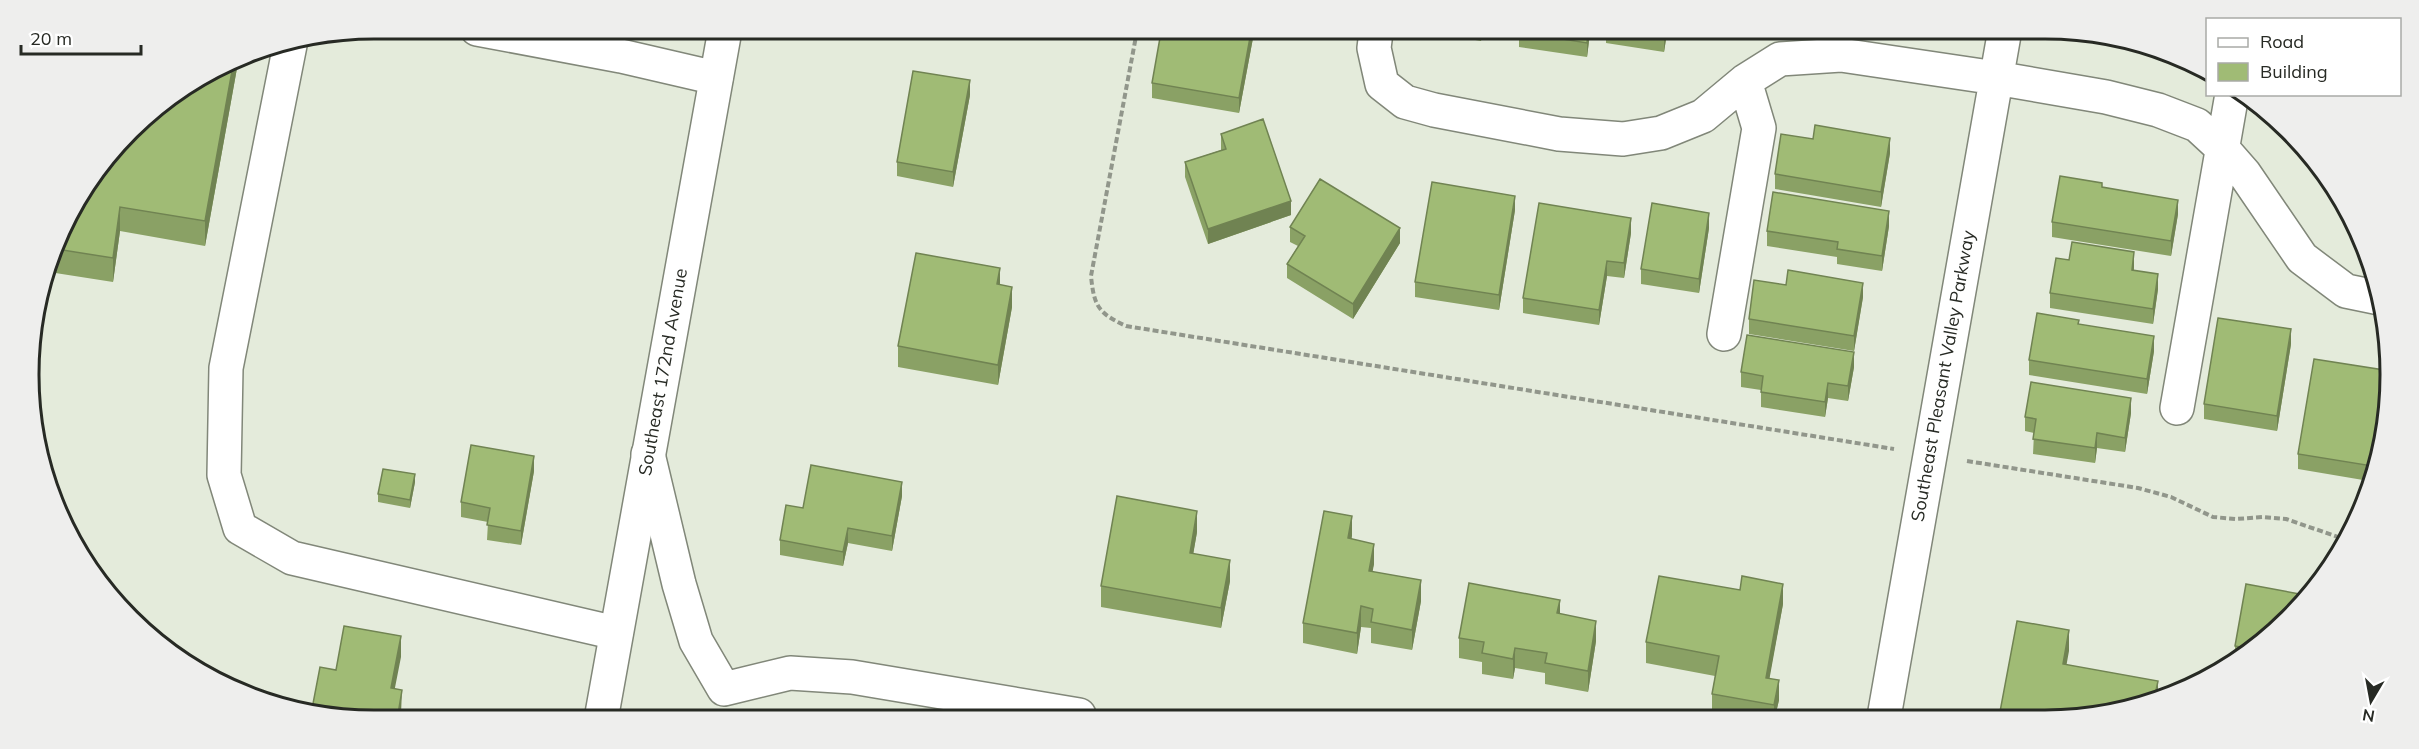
<svg xmlns="http://www.w3.org/2000/svg" width="2419" height="749" font-family="Mulish,sans-serif">
<style>
.lines{fill:none;stroke-linecap:round;stroke-linejoin:round}
.minor-casing{stroke:#818779;stroke-width:36}
.major-casing{stroke:#818779;stroke-width:36}
.path{stroke:#91968b;stroke-width:4;stroke-dasharray:6 3;stroke-linecap:butt}
.minor{stroke:#fff;stroke-width:33}
.major{stroke:#fff;stroke-width:33}
.wall{fill:#8aa165}
.shaded-wall{fill:#708352}
.building{fill:#a0bb75;stroke:#708352;stroke-width:1.5}
.labels{text-anchor:middle;stroke-width:4.5;stroke-linejoin:round;paint-order:stroke}
.street-label{font-size:18px;fill:#272a24;stroke:#fff}
.rim{fill:none;stroke:#272a24;stroke-width:3}
</style>
<rect width="100%" height="100%" fill="#e4ebdb"/>
<g class="lines">
<defs>
<path id="minor" d="M477,29l144,27 95,22
M1376,32l-2,16 8,36 23,18 29,8 125,24 64,5 38,-6 42,-17 42,-35 35,-22 61,-4 155,23 110,19 52,13 39,15 26,24 21,24 58,85 44,33 34,7
M290,45l-64,323 -2,107 16,53 52,30 324,75
M1724,334l35,-206 -14,-47
M2177,408l55,-314
M648,454l31,130 17,57 28,48 66,-16 62,4 227,38
M1884,717l120,-682"/>
<path id="major" d="M602,714l123,-684"/>
</defs>
<use href="#minor" class="minor-casing"/>
<use href="#major" class="major-casing"/>
<path class="path" d="M1137,31l-46,245c3,30 7,37 35,50l768,123
M1967,461l171,27 33,9 42,20 23,2 27,-2 23,2 61,21"/>
<use href="#minor" class="minor"/>
<use href="#major" class="major"/>
</g>
<path class="wall" d="M1253,32v6l-14,75 -87,-15v-15z
M1434,33h69l-1,5 -19,-4 -2,7z
M1519,33h71l-3,24 -68,-10z
M1606,33h61l-3,19 -58,-9z
M2101,35h11l19,8 -30,-5z
M239,57l-34,189 -85,-15 -7,51 -64,-10 15,-51z
M970,95l-17,92 -56,-11v-14z
M1221,134l70,81 -83,29 -23,-67v-15l36,-12z
M1813,139l77,14 -9,54 -106,-18v-15z
M2102,188l76,26 -7,42 -119,-19v-15z
M1515,210l-16,100 -84,-13v-15z
M1889,226l-7,45 -45,-7v-7l-70,-11v-15z
M1290,227l110,16 -47,76 -66,-41v-14l11,-18 -8,-4z
M1709,228l-10,65 -58,-9v-15z
M1631,233l-7,45 -17,-2 -8,49 -76,-12v-15z
M2134,267v4l24,18 -5,35 -103,-16v-15z
M1000,284l12,23 -14,78 -100,-18v-21z
M1863,297l-9,54 -105,-17v-15z
M2079,324l75,27 -7,43 -118,-19v-15z
M2291,344l-14,87 -73,-12v-15z
M1854,367l-6,34 -20,-3 -3,19 -64,-10v-17l-20,-3v-15z
M2384,370v39l-10,58 -5,14 -71,-12v-15z
M2131,413l-6,39 -28,-4 -2,15 -62,-9 1,-21 -9,-2v-14z
M534,471l-13,74 -34,-5 1,-18 -27,-5v-15z
M415,482l-5,26 -32,-6v-8z
M902,496l-10,55 -44,-8 -5,23 -63,-11v-15l23,-32z
M1197,532l-4,22 37,27 -9,47 -120,-21v-21z
M1352,536l-1,3 23,25 -2,7 49,30 -9,49 -41,-7v-15l-10,-1 -4,27 -54,-11v-20z
M1783,604l-14,74 10,22 -4,17h-49l-14,-3v-20l3,-18 -69,-13v-21z
M1560,614l36,27 -8,51 -43,-8v-11l-30,-5 -2,11 -31,-5v-12l-23,-4v-20z
M2273,634l-38,24v-12z"/>
<path class="shaded-wall" d="M1251,32h2v6l-14,75v-15z
M1588,33h2l-3,24v-14z
M1664,33h3l-3,19z
M239,57l-34,189v-25l29,-161z
M970,80v15l-17,92v-15z
M1890,138v15l-9,54v-15z
M1515,196v14l-16,100v-15z
M2178,200v14l-7,42v-15z
M1291,201v14l-83,29v-15z
M120,207v24l-7,51v-24z
M1889,211v15l-7,45v-15z
M1709,213v15l-10,65v-14z
M1631,218v15l-7,45v-15z
M1400,228v15l-47,76v-15z
M2134,252v15l-2,18v-15z
M1607,261v15l-8,49v-15z
M1000,268v21l-3,-5z
M2158,274v15l-5,35v-15z
M1863,283v14l-9,54v-15z
M1012,287v20l-14,78v-20z
M2291,329v15l-14,87v-15z
M2154,336v15l-7,43v-15z
M1854,352v15l-6,34v-15z
M1828,383v15l-3,19v-15z
M2384,394v15l-10,58 -2,6v-7z
M2131,398v15l-6,39v-14z
M2097,433v15l-2,15v-15z
M534,456v15l-13,74v-14z
M415,474v8l-5,26v-8z
M902,482v14l-10,55v-15z
M1197,511v21l-7,41v-20z
M1352,516v20l-4,23v-21z
M848,528v15l-5,23v-14z
M1374,544v20l-5,27v-20z
M1230,560v21l-9,47v-20z
M1421,580v21l-9,49v-20z
M1783,584v20l-17,94v-20z
M1560,600v20l-3,-7z
M1361,606v21l-4,27v-21z
M1596,621v20l-8,51v-21z
M2069,630v21l-6,33v-20z
M401,636v21l-10,51v-20z
M1515,648v20l-2,11v-20z
M1779,680v20l-4,17h-1v-12z
M2158,681v18l-4,1z
M402,690l-1,24h-3z"/>
<path class="building" d="M1161,32h90l-12,66 -87,-15z
M1525,33h63l-1,10z
M1640,33h24v4z
M234,60l-29,161 -85,-14 -7,51 -57,-9 8,-28 82,-106z
M913,71l57,9 -17,92 -56,-10z
M1263,119l28,82 -83,28 -23,-67 41,-13 -5,-15z
M1815,125l75,13 -9,54 -106,-18 6,-40 32,5z
M2060,176l42,7v4l76,13 -7,41 -119,-19z
M1320,179l80,49 -47,76 -66,-40 18,-28 -15,-9z
M1432,182l83,14 -16,99 -84,-13z
M1773,192l116,19 -7,45 -45,-7 1,-7 -71,-11z
M1539,203l92,15 -7,45 -17,-2 -8,49 -76,-12z
M1652,203l57,10 -10,66 -58,-10z
M2072,242l62,10 -2,18 26,4 -5,35 -103,-16 6,-35 13,2z
M916,253l84,15 -3,16 15,3 -14,78 -100,-19z
M1788,270l75,13 -9,53 -105,-17 5,-39 32,5z
M2037,313l42,7 -1,4 76,12 -7,43 -118,-19z
M2218,318l73,11 -14,87 -73,-12z
M1747,335l107,17 -6,34 -20,-3 -3,19 -64,-10 2,-16 -22,-4z
M2314,359l70,11v24l-12,72 -74,-12z
M2031,382l100,16 -6,40 -28,-5 -2,15 -62,-9 3,-20 -11,-2z
M471,445l63,11 -13,75 -34,-6 3,-17 -29,-6z
M811,465l91,17 -10,54 -44,-8 -5,24 -63,-12 6,-35 17,3z
M383,469l32,5 -5,26 -32,-6z
M1117,496l80,15 -7,42 40,7 -9,48 -120,-22z
M1324,511l28,5 -4,22 26,6 -5,27 52,9 -9,50 -41,-8 2,-13 -12,-3 -4,27 -54,-10z
M1659,576l81,14 2,-14 41,8 -17,94 13,2 -5,25 -62,-11 7,-38 -73,-14z
M1469,583l91,17 -3,13 39,8 -8,50 -43,-8 2,-10 -32,-5 -2,11 -31,-6 2,-11 -25,-4z
M2246,584l59,11 -32,39 -23,15 -15,-3z
M2017,621l52,9 -6,34 95,17 -4,19 -65,18 -90,-1z
M344,626l57,10 -10,52 11,2 -4,24h-87l9,-47 16,3z"/>
<g class="labels">
<g class="street-label">
<text transform="translate(663 372) rotate(-80)" y="6">Southeast 172nd Avenue</text>
<text transform="translate(1943 376) rotate(-80)" y="6">Southeast Pleasant Valley Parkway</text>
</g>
</g>
<path d="M0 0H2419V749H0ZM374 39H2045A335 335 0 0 1 2380 374V375A335 335 0 0 1 2045 710H374A335 335 0 0 1 39 375V374A335 335 0 0 1 374 39Z" fill="#eeeeed" fill-rule="evenodd"/>
<path class="rim" d="M374 39H2045A335 335 0 0 1 2380 374V375A335 335 0 0 1 2045 710H374A335 335 0 0 1 39 375V374A335 335 0 0 1 374 39Z"/>
<rect x="2206" y="18" width="195" height="78" fill="#ffffff" stroke="#a9aaa7" stroke-width="1.5"/>
<rect x="2218" y="38" width="30" height="9" fill="#ffffff" stroke="#a9aaa7" stroke-width="1.5"/>
<text x="2260" y="48" font-size="18" fill="#272a24">Road</text>
<rect x="2218" y="63" width="30" height="18" fill="#a0bb75" stroke="#a9aaa7" stroke-width="1.5"/>
<text x="2260" y="78" font-size="18" fill="#272a24">Building</text>
<g transform="translate(2371 701) rotate(190)" stroke="#ffffff" stroke-width="4.5" paint-order="stroke">
<path d="M0-4.5L10 22L0 15L-10 22Z" fill="#272a24"/>
<text y="-9" font-size="16" font-weight="bold" text-anchor="middle" fill="#272a24">N</text>
</g>
<path d="M21 45v9h120v-9" fill="none" stroke="#272a24" stroke-width="3"/>
<text x="30" y="45" font-size="18" fill="#272a24" stroke="#ffffff" stroke-width="4.5" paint-order="stroke">20 m</text>
</svg>
